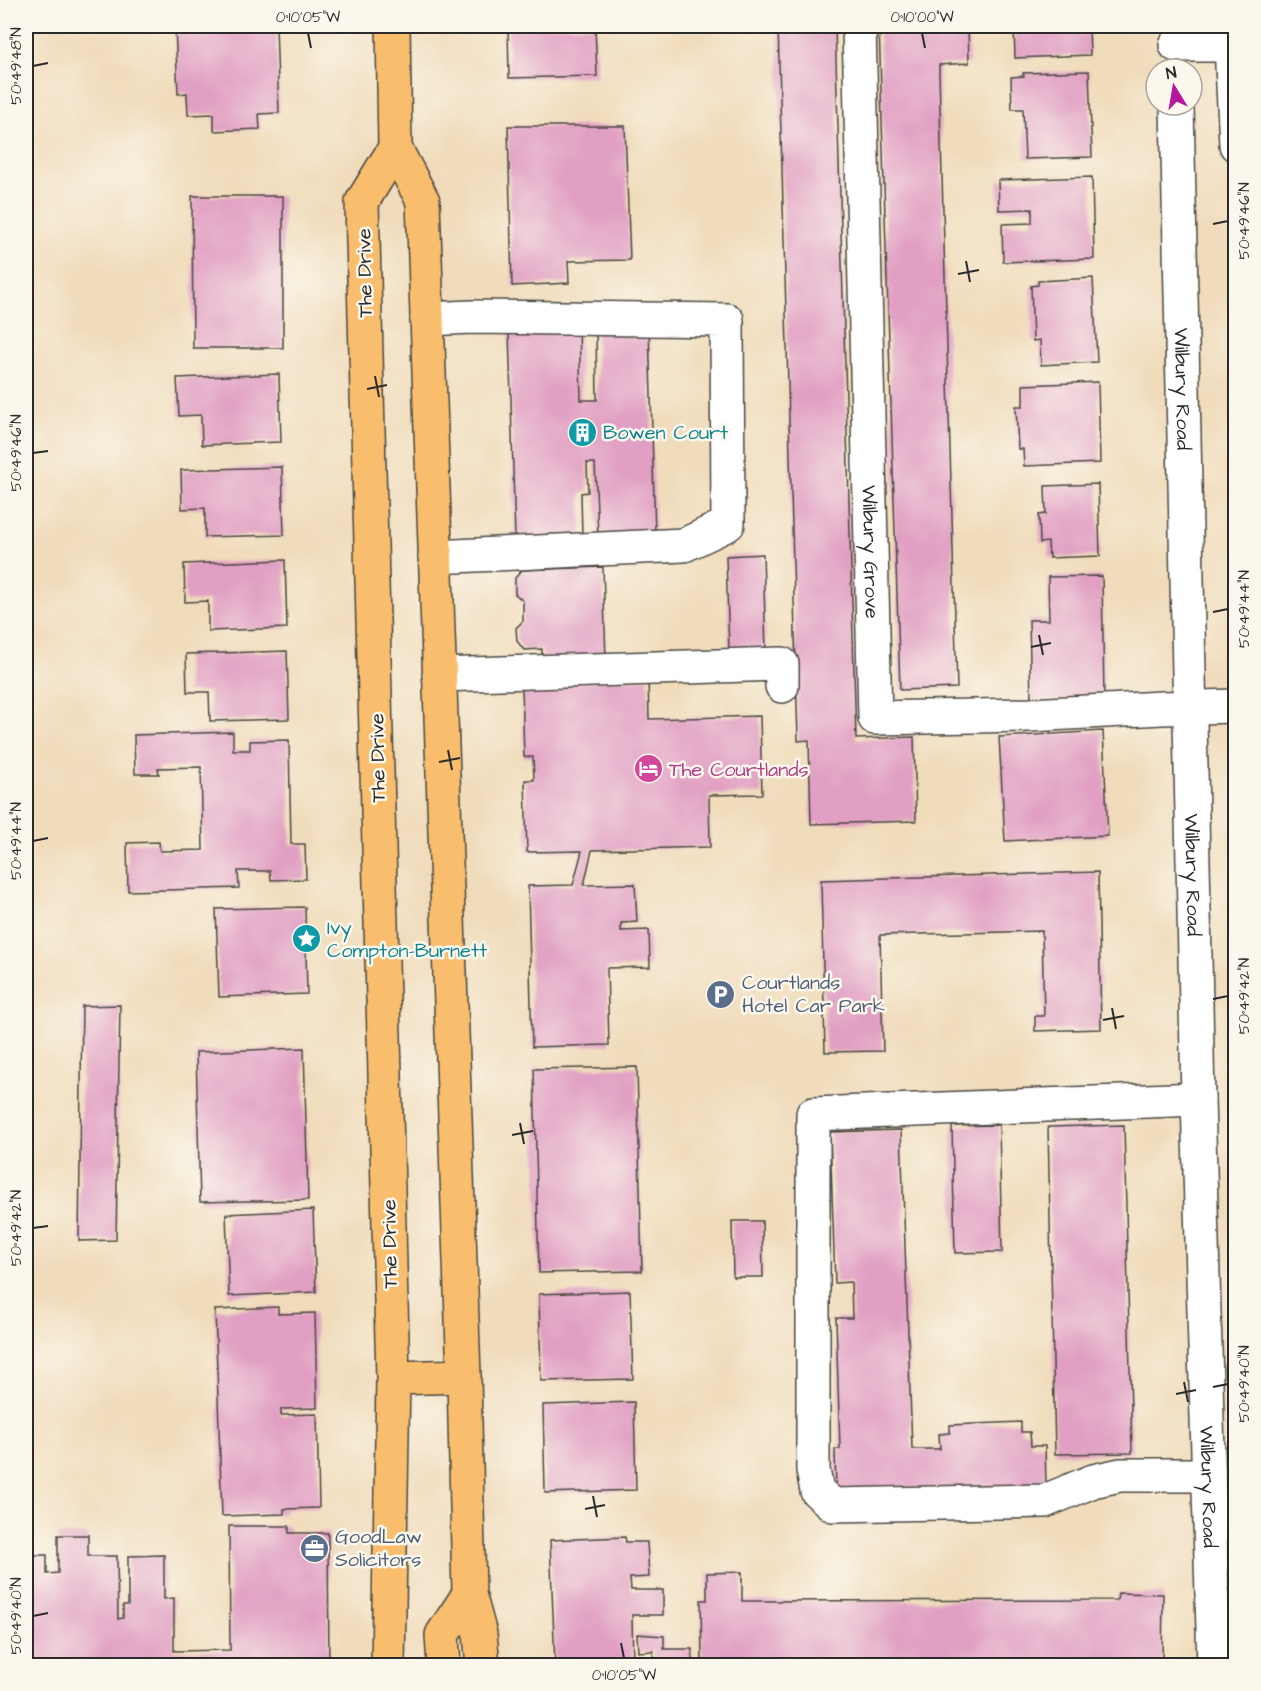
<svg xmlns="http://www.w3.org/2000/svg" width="1261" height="1691" font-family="'Architects Daughter',sans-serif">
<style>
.building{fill:#e1a0c3}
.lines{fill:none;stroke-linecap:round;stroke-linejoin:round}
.minor-casing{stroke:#494641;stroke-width:36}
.major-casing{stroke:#494641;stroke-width:36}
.minor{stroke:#fff;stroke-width:33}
.major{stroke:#f9be6d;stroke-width:33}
.ticks{fill:none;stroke:#2b2b2b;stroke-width:2}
.labels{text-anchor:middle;stroke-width:5;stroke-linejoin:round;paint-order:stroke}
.street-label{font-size:20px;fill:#2b2b2b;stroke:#fbf7ec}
.culture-label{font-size:20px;fill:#0d838f;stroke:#fbf7ec;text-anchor:start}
.hotel-label{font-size:20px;fill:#b23c85;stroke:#fbf7ec;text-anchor:start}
.service-label{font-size:20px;fill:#4e5e75;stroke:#fbf7ec;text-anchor:start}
.neatline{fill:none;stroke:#2b2b2b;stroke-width:2}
.ticks-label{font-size:15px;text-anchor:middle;fill:#2b2b2b}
</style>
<rect width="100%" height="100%" fill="#fbf7ec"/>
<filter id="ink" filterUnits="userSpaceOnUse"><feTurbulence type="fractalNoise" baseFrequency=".0167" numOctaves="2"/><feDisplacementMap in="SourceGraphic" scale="12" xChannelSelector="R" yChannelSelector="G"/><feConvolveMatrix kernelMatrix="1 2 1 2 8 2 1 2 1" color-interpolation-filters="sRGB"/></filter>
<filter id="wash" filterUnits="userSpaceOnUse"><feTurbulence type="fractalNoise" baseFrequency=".008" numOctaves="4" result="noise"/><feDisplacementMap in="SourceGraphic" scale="24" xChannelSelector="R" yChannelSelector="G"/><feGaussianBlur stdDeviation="1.35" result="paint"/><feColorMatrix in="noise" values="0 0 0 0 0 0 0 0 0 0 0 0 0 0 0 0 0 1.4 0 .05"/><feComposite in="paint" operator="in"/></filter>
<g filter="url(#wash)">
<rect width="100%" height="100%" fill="#f0dcbb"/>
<g id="blocks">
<path class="building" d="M175,26h101l3,87 -20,1 1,15 -46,2v-17l-26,1 -1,-22 -9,1z
M508,26h87l2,50 -88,2z
M778,26h57l21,713 58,-2 2,84 -105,3 -2,-84 -11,1z
M879,26h89l1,37 -30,2v8l18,615 -57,2z
M1014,26h75l1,29 -75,3z
M1089,71l3,86 -67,2 -2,-50h-11l-1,-32 13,-1 -1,-3z
M508,126h117l5,134 -62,1 1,22 -57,3z
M1092,177l2,82 -91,3 -1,-38 30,-1v-14l-33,1 -1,-30z
M192,196h91v152h-90z
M1093,278l4,84 -56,3 -1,-25 -7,1 -2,-55 7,-1v-4z
M649,327l6,207 -57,2 -3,-73h-8l1,29 -7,1 1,44 -67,2 -6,-208 70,-3 2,72h16l-1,-71z
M279,374l2,68 -79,3 -1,-30 -22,1 -2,-38z
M1098,382l2,81 -76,3 -1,-17h-5l-2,-43h7v-21z
M282,467l2,68 -79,2v-29l-23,1 -1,-39z
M1098,484l2,72 -51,2 -1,-16 -8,1 -1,-28 7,-1 -1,-28z
M763,554l3,98 -37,1 -3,-97z
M285,560l2,68 -79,3v-30l-23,1 -1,-38z
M603,567l3,93 -64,2v-13l-18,1 -7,-9 -1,-13 7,-7v-20l-8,-7v-16l7,-8z
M1102,576l2,124 -73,1 -2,-81h20l-1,-43z
M287,651l2,68 -79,2 -1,-29h-22l-1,-38z
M648,678l1,41 111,-3 2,78 -53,1 1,52 -118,3 -8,35 51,-1 2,38 -16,1v8l28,-1 1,37 -43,1 2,77 -77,2 -4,-161 45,-1 9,-34 -55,1 -2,-72h9l-1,-23h-9l-2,-72z
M1103,731l5,105 -103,5 -6,-104z
M233,732v18h17v-9l39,-1 2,104h14l1,35 -35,1 -1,-9h-32l1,17 -111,3 -1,-48 32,-1 1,9 43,-1 -2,-83 -43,1 1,6h-24l-1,-39z
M1098,872l3,157 -66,2v-15h9l-2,-85 -162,4 3,116 -58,1 -4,-172z
M305,907l2,87 -88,3 -3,-88z
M120,1005l-4,235 -37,1 3,-235z
M304,1048l4,152 -108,2 -4,-150z
M637,1067l5,204 -103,2 -5,-204z
M999,1125l3,127 -47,1 -3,-127z
M1124,1125l8,328 -77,1 -7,-327z
M901,1130l11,319h28l-1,-15 11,-1v-8l71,-3v10h9l1,14h14l1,41 -210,6 -1,-44h5l-4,-131h16l-1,-36 -16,1 -5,-151z
M313,1210l3,82 -87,4 -3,-82z
M732,1221h30l1,56h-30z
M630,1291l3,88 -92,2 -2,-87z
M278,1307v7l37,-1 2,95 -36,1v6l36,-1 2,94 -35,1v5l-62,2 -7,-206z
M634,1402l2,88 -91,3 -2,-88z
M229,1526h60v7h39l1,132h-303v-110h21v19l11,-1v-38h30v21h29l1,63 5,-1v-13h5v-49l36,-1v44l10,-1v53l56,-1z
M625,1537l1,5h21l2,35 -19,1 1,12h32v25h-31l1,50h-78l-5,-125z
M742,1572v29l375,-1 1,-7 45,1 -1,71h-460l-1,-65h6v-27z
M637,1634l27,2v13h28v16h-38l-1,-14 -15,1z"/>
</g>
</g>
<g filter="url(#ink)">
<use href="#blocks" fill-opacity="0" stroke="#494641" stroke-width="1.5"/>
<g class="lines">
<defs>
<g id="minor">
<path id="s1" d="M859,26l16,692 155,-3 132,-7 74,-2"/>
<path d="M1230,26l6,119"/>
<path d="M1176,45h56"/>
<path id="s2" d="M1177,105l21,994 16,567"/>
<path d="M427,319l45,-2 255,3 1,204 -44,21 -249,12"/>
<path d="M439,675l343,-11v22"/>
<path d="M1198,1099l-385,15v356l4,21 16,14 212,-4 48,-20 27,-6h88"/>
</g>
<path id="major" d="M393,26l2,122 28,53 41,1175 5,218 11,40 3,32
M393,1378l71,-2
M388,1666l5,-288 -31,-1176 33,-54
M444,1666l-2,-31 27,-41"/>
</defs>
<use href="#minor" class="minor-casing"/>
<use href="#major" class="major-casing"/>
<use href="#minor" class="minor"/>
<use href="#major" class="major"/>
</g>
</g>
<path class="ticks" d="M308,33l3,15M922,33l3,15M33,66l15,-3M1213,224l15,-3M966,261l4,21M958,274l21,-4M375,376l4,21M367,389l20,-4M33,453l15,-2M1213,612l15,-3M1039,635l4,20M1031,647l20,-4M448,750l4,20M439,762l21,-4M33,841l15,-3M1213,999l15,-3M1112,1008l4,21M1103,1020l21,-4M520,1123l4,21M512,1135l21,-4M33,1228l15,-2M1184,1382l4,20M1213,1387l15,-3M1176,1394l20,-4M593,1496l4,21M585,1509l20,-4M33,1616l15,-3M621,1643l3,15"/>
<defs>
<symbol id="building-disc" viewBox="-11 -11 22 22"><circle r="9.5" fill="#0f9aa8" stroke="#fbf7ec"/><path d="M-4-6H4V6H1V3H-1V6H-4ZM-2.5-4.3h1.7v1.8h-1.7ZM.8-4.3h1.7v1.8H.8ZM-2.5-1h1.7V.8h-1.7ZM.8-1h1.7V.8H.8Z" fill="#fff"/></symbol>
<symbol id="hotel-disc" viewBox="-11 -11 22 22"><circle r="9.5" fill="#d1479c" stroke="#fbf7ec"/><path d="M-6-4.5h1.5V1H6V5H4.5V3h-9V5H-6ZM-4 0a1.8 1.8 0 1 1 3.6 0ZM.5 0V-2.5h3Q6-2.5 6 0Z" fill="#fff"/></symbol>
<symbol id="sight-disc" viewBox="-11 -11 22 22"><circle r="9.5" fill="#0f9aa8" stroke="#fbf7ec"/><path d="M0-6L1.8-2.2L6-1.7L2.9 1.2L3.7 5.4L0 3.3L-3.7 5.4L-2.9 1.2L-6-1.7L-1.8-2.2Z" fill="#fff"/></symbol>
<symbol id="parking-disc" viewBox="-11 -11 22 22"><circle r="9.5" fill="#5c6f8a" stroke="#fbf7ec"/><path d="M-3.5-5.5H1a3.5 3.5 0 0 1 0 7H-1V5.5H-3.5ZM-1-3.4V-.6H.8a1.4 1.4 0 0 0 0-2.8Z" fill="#fff"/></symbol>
<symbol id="office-disc" viewBox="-11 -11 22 22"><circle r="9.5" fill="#5c6f8a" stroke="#fbf7ec"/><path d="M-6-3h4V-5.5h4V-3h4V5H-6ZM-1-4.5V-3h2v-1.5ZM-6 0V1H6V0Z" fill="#fff"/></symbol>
</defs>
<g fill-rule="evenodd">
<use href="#building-disc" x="566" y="416" width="33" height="33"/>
<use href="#hotel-disc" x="632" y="752" width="33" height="33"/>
<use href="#sight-disc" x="290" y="922" width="33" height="33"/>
<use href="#parking-disc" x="704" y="978" width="33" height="33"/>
<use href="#office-disc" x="298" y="1532" width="33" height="33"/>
</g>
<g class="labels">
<g class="street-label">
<text transform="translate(364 273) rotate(-91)" y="7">The Drive</text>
<text dy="7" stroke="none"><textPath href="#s2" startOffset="284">Wilbury Road</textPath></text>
<text dy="7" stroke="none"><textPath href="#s1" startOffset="526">Wilbury Grove</textPath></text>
<text transform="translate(377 758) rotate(-91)" y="7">The Drive</text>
<text dy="7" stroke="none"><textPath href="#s2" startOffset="770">Wilbury Road</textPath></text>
<text transform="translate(389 1244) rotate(-91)" y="7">The Drive</text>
<text dy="7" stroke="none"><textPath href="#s2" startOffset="1382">Wilbury Road</textPath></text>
</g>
<g class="culture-label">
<text x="603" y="439">Bowen Court</text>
<text x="327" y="934">Ivy<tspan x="327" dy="23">Compton-Burnett</tspan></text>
</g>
<g class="hotel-label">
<text x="669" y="776">The Courtlands</text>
</g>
<g class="service-label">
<text x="742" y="989">Courtlands<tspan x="742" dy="23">Hotel Car Park</tspan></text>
<text x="335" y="1543">GoodLaw<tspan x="335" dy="23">Solicitors</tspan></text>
</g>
</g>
<rect width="1261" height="1691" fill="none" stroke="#fbf7ec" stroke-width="66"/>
<g transform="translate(1174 87) rotate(349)"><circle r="28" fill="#fbf7ec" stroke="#a8a59f" stroke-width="1.5"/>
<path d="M0-4.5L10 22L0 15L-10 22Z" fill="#b5179e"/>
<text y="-9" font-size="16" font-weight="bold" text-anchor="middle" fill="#2b2b2b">N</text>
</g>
<rect x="33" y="33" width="1195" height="1625" class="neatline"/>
<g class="ticks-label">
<text x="308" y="22">0°10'05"W</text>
<text x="922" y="22">0°10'00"W</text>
<text transform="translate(16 66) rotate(-90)" y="5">50°49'48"N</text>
<text transform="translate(1244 221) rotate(-90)" y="5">50°49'46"N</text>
<text transform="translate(16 453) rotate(-90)" y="5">50°49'46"N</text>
<text transform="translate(1244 609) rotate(-90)" y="5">50°49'44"N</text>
<text transform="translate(16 841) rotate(-90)" y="5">50°49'44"N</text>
<text transform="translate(1244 996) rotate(-90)" y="5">50°49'42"N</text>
<text transform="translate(16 1228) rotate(-90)" y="5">50°49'42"N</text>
<text transform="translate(1244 1384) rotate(-90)" y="5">50°49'40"N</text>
<text transform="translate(16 1616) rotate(-90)" y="5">50°49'40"N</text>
<text x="624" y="1680">0°10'05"W</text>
</g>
</svg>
